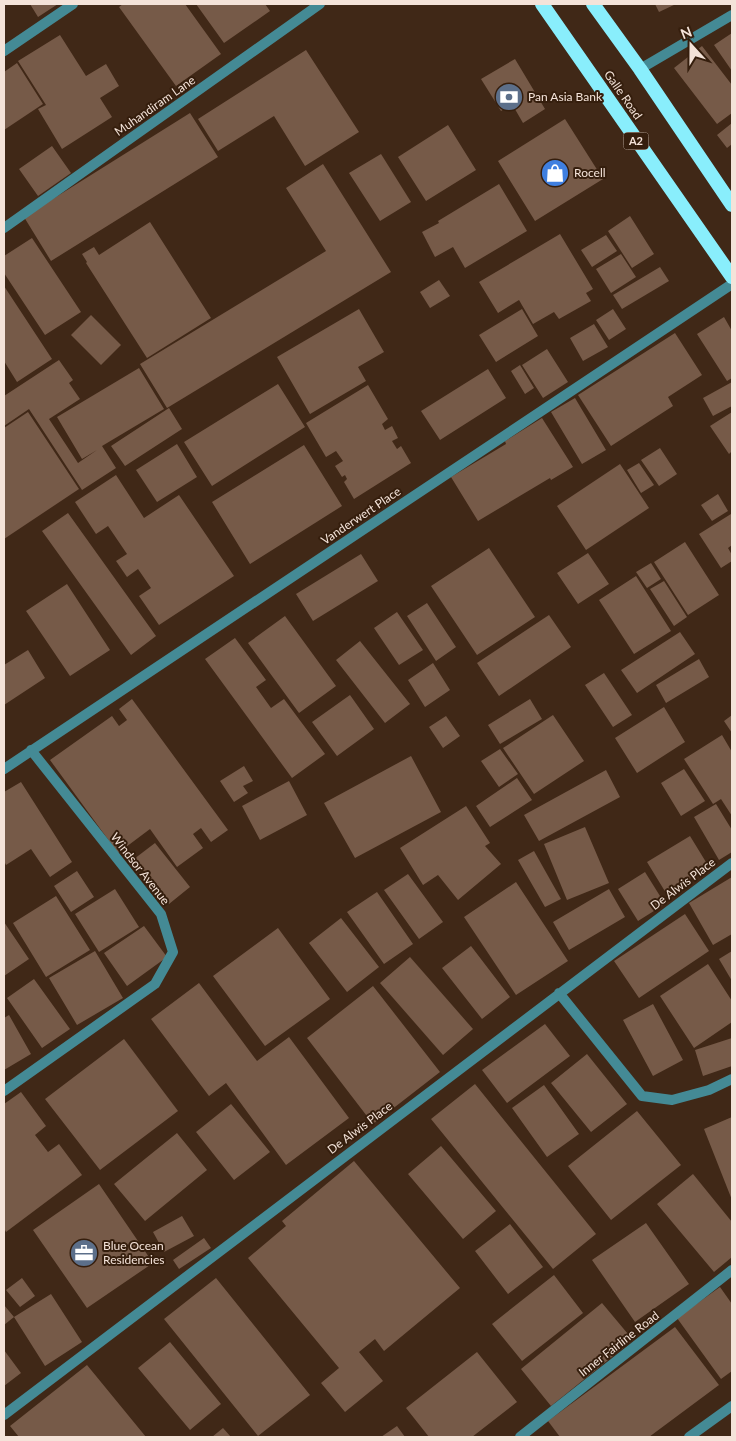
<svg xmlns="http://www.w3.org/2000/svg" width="736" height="1441" font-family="Lato,sans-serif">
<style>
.building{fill:#765a48}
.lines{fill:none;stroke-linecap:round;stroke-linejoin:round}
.minor{stroke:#448a95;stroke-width:10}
.trunk{stroke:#89eefc;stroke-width:14}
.labels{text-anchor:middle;stroke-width:4;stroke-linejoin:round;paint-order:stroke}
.shield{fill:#351e0d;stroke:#bba89c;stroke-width:1}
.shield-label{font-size:11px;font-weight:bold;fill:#f4e3d9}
.street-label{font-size:12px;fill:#f4e3d9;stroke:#351e0d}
.poi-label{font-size:12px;fill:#f4e3d9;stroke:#351e0d;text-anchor:start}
</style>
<rect width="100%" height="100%" fill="#402817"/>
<path class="building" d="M30,4h28l-20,13z
M123,4h62l36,50 -45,32 -57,-79z
M196,4h69l5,7 -46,32z
M655,4h21l-17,8z
M732,33v38l-18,-26z
M60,35l26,41 20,-12 13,22 -19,12 12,19 -50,32 -24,-40 8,-4 -28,-44z
M702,46l30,39v28l-15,11 -43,-56z
M306,50l53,82 -54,34 -31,-50 -56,35 -20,-32z
M515,59l30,50 -22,14 -11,-19 -11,7 -20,-32z
M17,63l26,41 -39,26v-58z
M190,113l28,44 -167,104 -27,-44z
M565,119l38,60 -68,42 -37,-60z
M732,123v21l-5,4 -10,-13z
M448,125l28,45 -50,31 -28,-44z
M52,146l19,27 -33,23 -19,-27z
M381,154l30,48 -31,19 -31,-48z
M323,164l68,108 -224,136 -27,-44 186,-113 -40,-63z
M499,184l28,47 -62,37 -12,-21 -18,10 -13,-25 17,-9 -1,-2z
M630,216l24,38 -22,14 -24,-37z
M150,222l61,96 -64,40 -61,-95 1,-1 -5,-8 12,-7 5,8z
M560,234l33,55 -7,4 5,8 -32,18 -5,-7 -21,12 -14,-24 -21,13 -19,-31z
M606,235l11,16 -25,16 -11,-17z
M32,238l49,74 -36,23 -41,-62v-17z
M621,254l15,23 -25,16 -15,-24z
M660,267l9,14 -47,28 -9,-14z
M439,280l11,16 -20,12 -10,-16z
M4,286l48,73 -35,23 -13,-21z
M359,309l25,43 -26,15 8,14 -56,33 -33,-57z
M522,309l16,27 -42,26 -17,-27z
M613,309l13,20 -17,11 -13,-20z
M91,315l30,30 -20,20 -30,-30z
M724,317l8,14v47l-5,3 -30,-47z
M594,324l14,23 -25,14 -13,-23z
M675,333l27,42 -34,22 5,9 -62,40 -33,-51z
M547,349l21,33 -25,16 -21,-33z
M59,360l14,20 -4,3 11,16 -31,20 29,44 19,-13 -15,9 -25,-42 82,-49 25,41 -62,37 14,22 -34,22 -53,-81 -25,17v-30z
M520,365l14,23 -9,6 -14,-23z
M488,369l18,29 -66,42 -19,-29z
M732,382v24l-19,10 -10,-18z
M278,384l27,43 -93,59 -28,-44z
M368,385l20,34 -6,5 3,6 7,-4 6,12 -6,3 5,8 4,-3 10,17 -57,36 -10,-17 3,-3 -2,-4 -3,2 -7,-11 8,-5 -7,-10 -10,6 -20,-34z
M575,398l31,52 -24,14 -31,-52z
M169,408l13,21 -57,37 -14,-20z
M28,412l51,77 -75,50v-111z
M732,412v39l-3,3 -19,-28z
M542,418l31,49 -22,13 -1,-2 -72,43 -27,-44 55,-33 -1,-3z
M177,444l20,33 -40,25 -21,-32z
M304,445l38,61 -92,58 -38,-62z
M660,448l17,26 -18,12 -18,-26z
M639,463l15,22 -13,8 -14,-23z
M620,464l29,44 -63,42 -29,-44z
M116,475l28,43 35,-23 55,81 -75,49 -20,-29 12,-8 -13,-19 -11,8 -11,-16 11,-7 -19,-28 -12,8 -21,-32z
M718,494l10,17 -16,10 -11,-16z
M68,513l88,123 -25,19 -89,-124z
M731,514l1,2v29l-4,3 4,7v6l-11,7 -22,-34z
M685,542l34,53 -31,20 -34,-53z
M489,548l46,69 -58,38 -46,-69z
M588,553l21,31 -31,20 -21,-31z
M361,554l17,27 -65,40 -17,-27z
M651,563l10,16 -14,9 -11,-16z
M636,576l35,55 -37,23 -35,-54z
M664,581l23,36 -13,9 -24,-37z
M67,584l43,66 -40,26 -44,-65z
M427,603l29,44 -20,14 -29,-45z
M397,612l26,38 -24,15 -25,-37z
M549,615l22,32 -72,49 -22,-33z
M285,616l51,70 -37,27 -51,-70z
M680,632l15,22 -58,39 -16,-23z
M235,638l31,42 -10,7 15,21 13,-9 41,55 -33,24 -87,-119z
M360,641l50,63 -25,19 -49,-63z
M28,650l17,28 -41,27v-40z
M699,659l10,18 -43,26 -10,-18z
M433,663l17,27 -25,17 -17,-27z
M604,673l28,42 -19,12 -28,-42z
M350,695l24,34 -37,27 -25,-34z
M132,699l96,131 -17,12 -10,-14 -8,6 10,14 -26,19 -27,-38 -32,24 -68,-93 62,-44 7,10 8,-6 -8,-11z
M530,699l12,20 -42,25 -12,-19z
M664,707l21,35 -48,31 -22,-35z
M553,715l31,46 -50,33 -31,-46z
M732,715v18l-8,-12z
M446,716l14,20 -17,12 -14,-21z
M722,735l10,17v64l-11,-17 -8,5 -29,-45z
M500,749l18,25 -19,13 -18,-26z
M411,756l30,56 -86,46 -31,-55z
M244,766l9,15 -10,5 5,7 -14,9 -14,-21z
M684,769l21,32 -24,15 -20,-33z
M606,770l14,27 -81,44 -15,-26z
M517,778l15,22 -42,27 -14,-21z
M289,781l18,34 -47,25 -18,-34z
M21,782l51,80 -22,15 -19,-28 -25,16 -2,-4v-69z
M716,804l16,26v22l-13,8 -25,-43z
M466,806l24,37 -5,3 16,18 -43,36 -20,-25 -15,10 -23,-37z
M585,827l24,56 -42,17 -23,-56z
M690,836l19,31 -43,26 -19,-31z
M155,843l35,44 -21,17 -35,-45z
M534,851l27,48 -16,8 -27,-47z
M77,871l17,26 -23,15 -17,-26z
M645,872l20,32 -27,17 -20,-32z
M408,874l35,48 -24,17 -35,-49z
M732,877v57l-19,11 -24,-42z
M516,882l52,79 -52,34 -52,-78z
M115,889l24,38 -40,25 -24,-38z
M609,889l16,28 -56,33 -16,-28z
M377,892l36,52 -29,20 -37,-52z
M56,896l34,54 -44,27 -33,-54z
M685,914l24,37 -70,47 -25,-37z
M341,918l38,49 -32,25 -38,-49z
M4,922l25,37 -25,17z
M144,926l23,31 -40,29 -23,-33z
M278,928l52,71 -65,47 -52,-70z
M471,946l39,51 -28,22 -40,-51z
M95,951l28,47 -46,27 -28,-47z
M732,951v30l-13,-22z
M410,957l63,72 -30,26 -63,-72z
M708,964l24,37v21l-38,26 -34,-52z
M34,979l36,50 -28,19 -35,-50z
M199,983l58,78 32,-24 60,81 -63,47 -60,-82 -17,13 -58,-77z
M373,986l67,86 -67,52 -66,-86z
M653,1004l30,56 -30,16 -30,-56z
M9,1015l22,39 -27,16v-52z
M545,1024l25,32 -63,47 -25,-33z
M732,1038v28l-29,10 -8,-26z
M124,1039l54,72 -78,59 -55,-71z
M587,1054l40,50 -36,28 -40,-49z
M475,1084l121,150 -43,35 -122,-150z
M544,1085l35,49 -32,23 -35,-49z
M21,1092l25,34 -11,9 13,17 11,-8 23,31 -76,57 -2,-4v-124z
M231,1104l39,48 -36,28 -38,-48z
M637,1111l44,54 -70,55 -43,-54z
M732,1117v83l-28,-71z
M177,1133l30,37 -62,51 -31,-37z
M441,1146l55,65 -33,28 -55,-65z
M354,1161l106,127 -76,63 -9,-12 -16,13 24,29 -38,31 -24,-29 18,-15 -91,-110 38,-32 -4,-5z
M693,1174l39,48v35l-18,15 -57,-68z
M99,1184l54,79 -66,45 -54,-78z
M182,1216l12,20 -30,16 -11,-20z
M646,1223l43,61 -54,38 -43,-62z
M510,1224l33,43 -35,27 -33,-43z
M204,1238l7,10 -32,21 -6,-9z
M554,1275l29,38 -61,48 -30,-37z
M22,1278l13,18 -15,11 -14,-17z
M216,1278l94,117 -52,41 -94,-117z
M720,1287l12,17v67l-11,8 -44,-61z
M51,1294l31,48 -37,24 -31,-49z
M602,1303l31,37 -82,66 -30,-37z
M4,1305l10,12 -10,8z
M675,1327l44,58 -70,52h-89l-12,-16z
M170,1342l51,62 -31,26 -52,-62z
M4,1350l17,23 -17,13z
M477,1352l40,50 -45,35h-43l-23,-29z
M87,1365l59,72h-127l-9,-11z
M397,1426l8,11h-24z
M223,1428l8,9h-19z"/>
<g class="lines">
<path class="minor" d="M4,51l69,-47
M640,69l92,-54
M4,228l316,-224
M4,769l728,-485
M559,993l83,103 30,4 37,-10 23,-11
M4,1091l151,-107 18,-32 -12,-38 -130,-164
M4,1415l728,-552
M520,1437l212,-167
M689,1437l43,-31"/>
<path class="trunk" d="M542,4l190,273
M593,4l47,65 92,136"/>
</g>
<defs>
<symbol id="bank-disc" viewBox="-11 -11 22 22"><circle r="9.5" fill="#5c6f8a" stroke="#351e0d"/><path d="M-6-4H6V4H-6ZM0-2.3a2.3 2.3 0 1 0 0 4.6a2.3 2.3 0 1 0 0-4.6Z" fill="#fff"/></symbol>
<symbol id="shop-disc" viewBox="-11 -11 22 22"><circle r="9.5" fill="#3f7fe0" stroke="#351e0d"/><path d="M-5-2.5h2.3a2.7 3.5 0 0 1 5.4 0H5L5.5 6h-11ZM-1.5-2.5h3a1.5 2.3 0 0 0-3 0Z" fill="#fff"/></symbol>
<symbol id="office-disc" viewBox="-11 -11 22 22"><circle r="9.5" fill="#5c6f8a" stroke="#351e0d"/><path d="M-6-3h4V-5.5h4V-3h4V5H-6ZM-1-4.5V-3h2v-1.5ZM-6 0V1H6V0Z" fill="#fff"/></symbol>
</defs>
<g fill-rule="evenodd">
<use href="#bank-disc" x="493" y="81" width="32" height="32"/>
<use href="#shop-disc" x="539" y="157" width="32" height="32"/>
<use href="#office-disc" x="68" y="1237" width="32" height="32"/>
</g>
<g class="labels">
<rect class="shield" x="623.5" y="132.5" width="25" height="17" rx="4"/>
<g class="shield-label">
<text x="636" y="145">A2</text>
</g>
<g class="street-label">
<text transform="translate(623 95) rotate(55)" y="4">Galle Road</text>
<text transform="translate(155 106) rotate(-35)" y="4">Muhandiram Lane</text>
<text transform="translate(361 516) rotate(-34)" y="4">Vanderwert Place</text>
<text transform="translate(140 869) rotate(52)" y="4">Windsor Avenue</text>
<text transform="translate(683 884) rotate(-37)" y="4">De Alwis Place</text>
<text transform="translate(360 1128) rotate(-37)" y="4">De Alwis Place</text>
<text transform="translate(619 1344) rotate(-38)" y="4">Inner Fairline Road</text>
</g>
<g class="poi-label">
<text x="528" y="101">Pan Asia Bank</text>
<text x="574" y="177">Rocell</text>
<text x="103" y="1250">Blue Ocean<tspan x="103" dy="14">Residencies</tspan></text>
</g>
</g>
<rect width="736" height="1441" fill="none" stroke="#f4e3d9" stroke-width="10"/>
<g transform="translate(691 45) rotate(339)" stroke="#351e0d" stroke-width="4" paint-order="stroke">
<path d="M0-4L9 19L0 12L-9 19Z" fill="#f4e3d9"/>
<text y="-8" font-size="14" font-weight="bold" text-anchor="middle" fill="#f4e3d9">N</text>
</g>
</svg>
